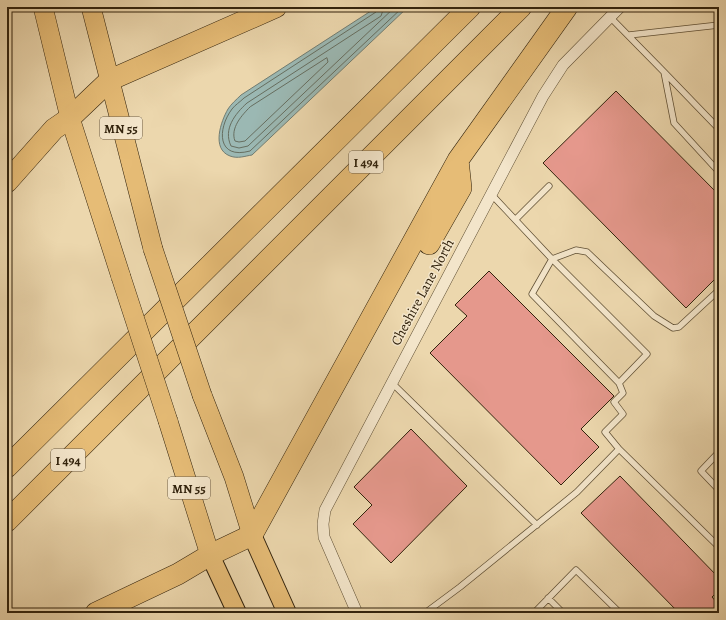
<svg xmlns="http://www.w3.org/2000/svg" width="726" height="620" font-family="Alegreya,serif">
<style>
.water{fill:#9bb8b3;stroke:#717c71}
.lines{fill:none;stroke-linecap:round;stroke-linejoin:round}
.shore{stroke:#666e60;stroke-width:1}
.building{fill:#e5988c;stroke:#32230d}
.service-casing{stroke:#605035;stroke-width:7}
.minor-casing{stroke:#605035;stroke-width:12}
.primary-casing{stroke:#32230d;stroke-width:20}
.trunk-casing{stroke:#32230d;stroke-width:20}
.motorway-casing{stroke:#32230d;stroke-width:22}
.service{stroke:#f3e5ca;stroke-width:5.5}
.minor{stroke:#f3e5ca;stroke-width:11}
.primary{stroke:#e6bc76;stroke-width:18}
.trunk{stroke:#e6bc76;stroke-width:19}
.motorway{stroke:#e6bc76;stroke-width:21}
.trunk-bridge-casing{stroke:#32230d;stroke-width:20;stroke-linecap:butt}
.trunk-bridge{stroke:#e6bc76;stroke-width:19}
.labels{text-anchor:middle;stroke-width:3;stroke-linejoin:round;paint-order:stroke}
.shield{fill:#f3e5ca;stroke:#6c5d46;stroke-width:1}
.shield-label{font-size:13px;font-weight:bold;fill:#32230d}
.street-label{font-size:14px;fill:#32230d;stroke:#f3e5ca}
</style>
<rect width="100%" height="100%" fill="#ecd7ad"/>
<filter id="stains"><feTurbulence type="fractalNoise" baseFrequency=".005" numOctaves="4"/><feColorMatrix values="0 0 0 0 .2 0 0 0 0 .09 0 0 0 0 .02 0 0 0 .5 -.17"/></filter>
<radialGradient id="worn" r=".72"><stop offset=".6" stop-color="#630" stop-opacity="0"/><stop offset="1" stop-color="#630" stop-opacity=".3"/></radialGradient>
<path class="water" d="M377,7h31l-156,148c-7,1 -14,4 -22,1 -19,-7 -9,-35 -2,-47 3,-5 9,-10 13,-14z"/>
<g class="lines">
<path class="shore" d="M378,7l-2,5 -132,86c-4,4 -9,7 -12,11 -15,20 -15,51 18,42l153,-144
M384,7l-3,9 -134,87c-12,11 -24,26 -16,43l8,2 9,-2 147,-139
M327,58l1,4 -83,79 -6,1 -4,-1c-5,-13 7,-26 15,-34z"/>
</g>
<path class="building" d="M616,91l103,104v80l-33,33 -143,-145z
M489,271l125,125 -33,33 18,18 -38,38 -131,-132 37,-37 -12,-11z
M411,429l56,57 -76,77 -38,-39 19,-19 -18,-18z
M620,476l99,102v12l-7,7 7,8v3l-6,5h-34l-98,-100z"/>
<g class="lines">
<defs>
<path id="service" d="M610,17l54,55 10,51 45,49
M629,35l90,-10
M664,72l55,57
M491,194l61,65 95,95 -28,29 4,10 -9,9 9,12 -18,18 14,17 100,98
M516,219l33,-33
M392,383l145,142
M619,383l-87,-89 20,-35 24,-9 11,2 67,64 19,12 6,-1 40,-37
M719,452l-18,19 18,19
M548,598l15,15
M425,613l35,-26 117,-95 42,-43
M534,613l42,-43 44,43"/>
<path id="minor" d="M357,613l-33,-76 -1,-13 2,-14 218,-414 20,-31 57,-58"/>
<path id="primary" d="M252,535l35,78
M210,555l27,58"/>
<path id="trunk" d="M43,7l27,111 51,159
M91,7c21,81 41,161 62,242
M202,395l32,82 18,58
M168,421l42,134"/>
<path id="motorway" d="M7,182l47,-53 16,-11 40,-38 166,-73
M429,244l32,-56 -3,-28
M7,467l463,-460
M7,521l514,-514
M96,613l82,-39 32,-19 42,-20 206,-375 109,-153"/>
</defs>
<use href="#service" class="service-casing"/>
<use href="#minor" class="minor-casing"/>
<use href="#primary" class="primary-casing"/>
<use href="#trunk" class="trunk-casing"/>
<use href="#motorway" class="motorway-casing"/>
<use href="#service" class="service"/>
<use href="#minor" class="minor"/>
<use href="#primary" class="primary"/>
<use href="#trunk" class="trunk"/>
<use href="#motorway" class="motorway"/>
<defs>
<path id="trunk-bridge" d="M153,249l49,146
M121,277l47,144"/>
</defs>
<use href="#trunk-bridge" class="trunk-bridge-casing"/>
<use href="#trunk-bridge" class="trunk-bridge"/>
</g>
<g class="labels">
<g class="shield">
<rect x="100" y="117" width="42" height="22" rx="3"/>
<rect x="349" y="151" width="34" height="22" rx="3"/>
<rect x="51" y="449" width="34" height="22" rx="3"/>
<rect x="168" y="477" width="42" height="22" rx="3"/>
</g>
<g class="shield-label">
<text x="121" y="133">MN 55</text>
<text x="366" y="167">I 494</text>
<text x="68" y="465">I 494</text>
<text x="189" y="493">MN 55</text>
</g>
<g class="street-label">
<text transform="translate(422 292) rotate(-62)" y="5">Cheshire Lane North</text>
</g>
</g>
<rect width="726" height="620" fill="none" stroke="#ecd7ad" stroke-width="24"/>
<rect x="8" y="8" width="710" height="604" fill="none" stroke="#32230d" stroke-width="2"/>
<rect x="12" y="12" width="702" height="596" fill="none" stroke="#32230d"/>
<rect width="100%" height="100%" filter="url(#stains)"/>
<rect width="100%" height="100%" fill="url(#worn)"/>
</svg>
